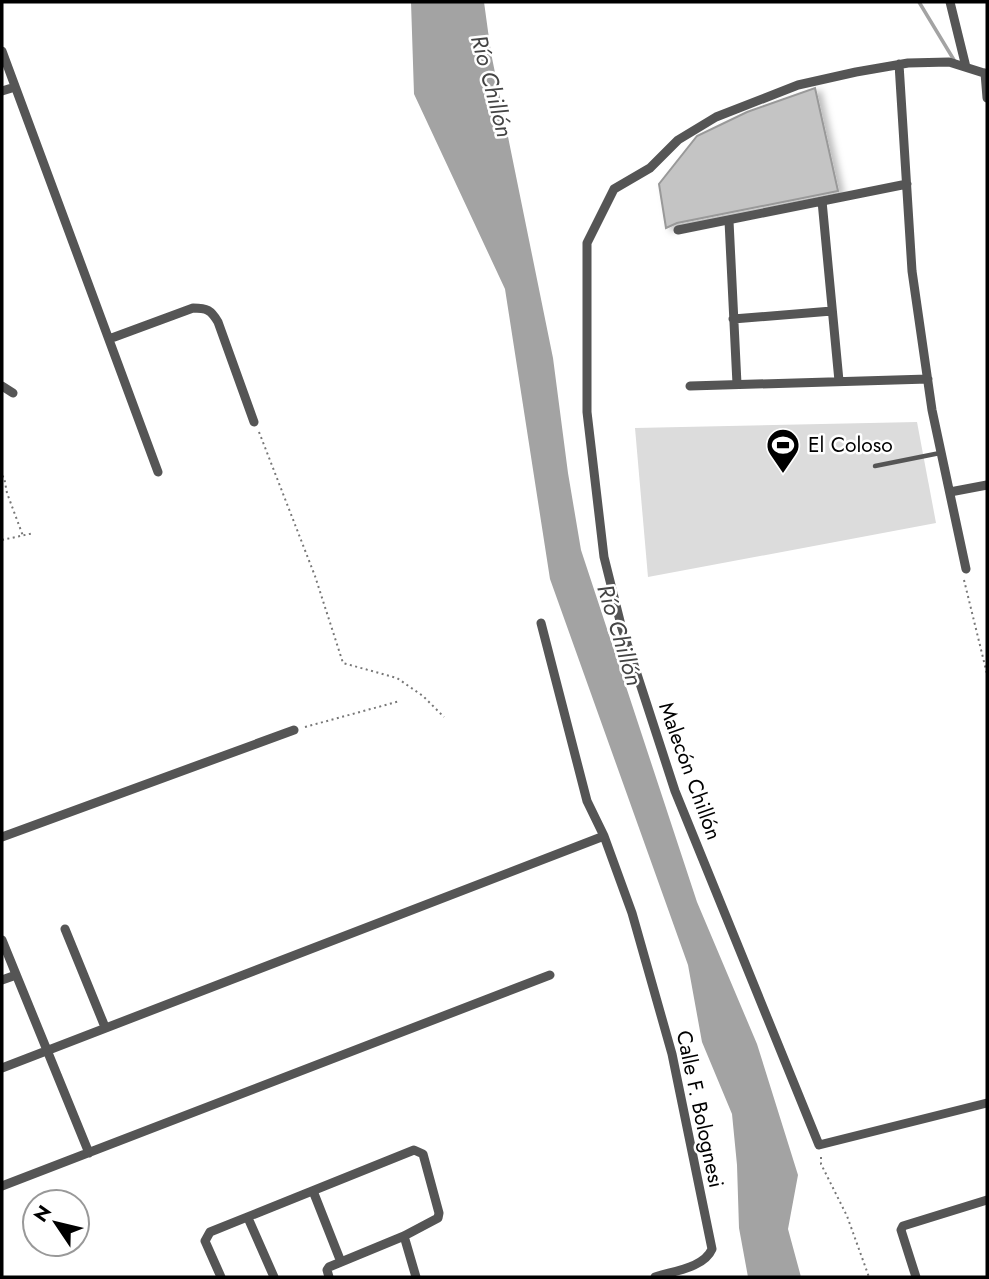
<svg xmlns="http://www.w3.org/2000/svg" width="989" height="1279" font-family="Jost,sans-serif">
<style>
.green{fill:#dcdcdc}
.water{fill:#a3a3a3}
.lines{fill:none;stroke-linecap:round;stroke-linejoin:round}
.stream{stroke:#a3a3a3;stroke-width:3.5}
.building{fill:#c4c4c4;stroke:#999;stroke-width:2;filter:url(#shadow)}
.path{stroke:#777;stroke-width:2;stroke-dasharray:2 3.5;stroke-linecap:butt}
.service{stroke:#555;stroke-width:4.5}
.minor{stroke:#555;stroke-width:9}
.labels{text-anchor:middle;stroke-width:5;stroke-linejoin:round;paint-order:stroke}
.poi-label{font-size:21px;fill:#000;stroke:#fff;text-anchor:start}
.street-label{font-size:21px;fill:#000;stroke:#fff}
.water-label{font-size:23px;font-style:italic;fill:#444;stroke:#fff}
</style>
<defs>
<filter id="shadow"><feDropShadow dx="5.5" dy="3" stdDeviation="3.5" flood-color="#0004"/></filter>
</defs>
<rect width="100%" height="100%" fill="#fff"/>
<path class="green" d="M917,422l19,101 -288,54 -13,-149z"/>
<path class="water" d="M411,2h73l7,51 62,305 15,115 13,77 116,352 60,142 41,131 -10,54 13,48h-53l-9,-49 -2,-63 -5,-51 -30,-72 -14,-77 -138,-386 -45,-290 -91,-195z"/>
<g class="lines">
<path class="stream" d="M919,2l35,58"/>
</g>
<path class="building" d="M815,88l23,103 -161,32 -11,5 -7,-44 38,-48 50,-24z"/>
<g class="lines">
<path class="path" d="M259,432l56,144 28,87 54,15 26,18 21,21
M2,476l2,1 3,16 16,43
M2,540l32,-7
M964,580l23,94
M305,727l95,-26
M821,1157v7l26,52 22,61"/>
<path class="service" d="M875,466l65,-13"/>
<path class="minor" d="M950,2l16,65
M2,51l156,421
M899,64l13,207 20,139 34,159
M985,73l2,25
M987,74l-38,-12 -41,1 -52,9 -58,13 -82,32 -38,23 -28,28 -36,21 -27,54v169l17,145 17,68 54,166 144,354 168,-42
M2,91l13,-4
M822,201l17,180
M729,221l8,163
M678,230l229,-46
M733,319l99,-8
M109,339l84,-31c14,0 18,2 25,14l36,100
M2,386l11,7
M690,386l238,-7
M950,492l37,-7
M541,623l46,178 17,35 28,77 40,141 40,195c-8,19 -39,22 -57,28
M2,837l292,-107
M65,929l40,98
M2,940l87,213
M2,980l14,-5
M2,1068l602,-232
M2,1186l548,-211
M313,1191l28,71
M248,1218l26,59
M404,1236l12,41
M221,1277l-16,-36 5,-9 204,-82 9,4 16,59 -1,5 -34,18 -75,31 -2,3 2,7
M916,1277l-15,-47 2,-4 84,-26"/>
</g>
<defs>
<symbol id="stadium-pin" viewBox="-11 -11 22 30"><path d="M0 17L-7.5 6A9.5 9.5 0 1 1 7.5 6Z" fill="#000" stroke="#fff"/><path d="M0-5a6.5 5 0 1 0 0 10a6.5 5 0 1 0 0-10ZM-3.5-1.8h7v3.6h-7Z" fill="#fff"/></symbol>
</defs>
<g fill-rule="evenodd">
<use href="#stadium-pin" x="764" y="426" width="38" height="52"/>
</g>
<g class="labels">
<g class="poi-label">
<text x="808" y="452">El Coloso</text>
</g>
<g class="street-label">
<text transform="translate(690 771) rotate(70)" y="7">Malecón Chillón</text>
<text transform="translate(700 1109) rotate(78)" y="7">Calle F. Bolognesi</text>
</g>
<g class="water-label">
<text transform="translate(492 86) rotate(75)" y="8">Río Chillón</text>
<text transform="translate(620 635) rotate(73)" y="8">Río Chillón</text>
</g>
</g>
<rect width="989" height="1279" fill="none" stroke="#000000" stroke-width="7"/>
<g transform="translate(56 1223) rotate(305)"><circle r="33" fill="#ffffff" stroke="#999999" stroke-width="2"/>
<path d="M0-5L12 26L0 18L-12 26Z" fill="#000000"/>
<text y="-10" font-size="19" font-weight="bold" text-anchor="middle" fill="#000000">N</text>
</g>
</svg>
